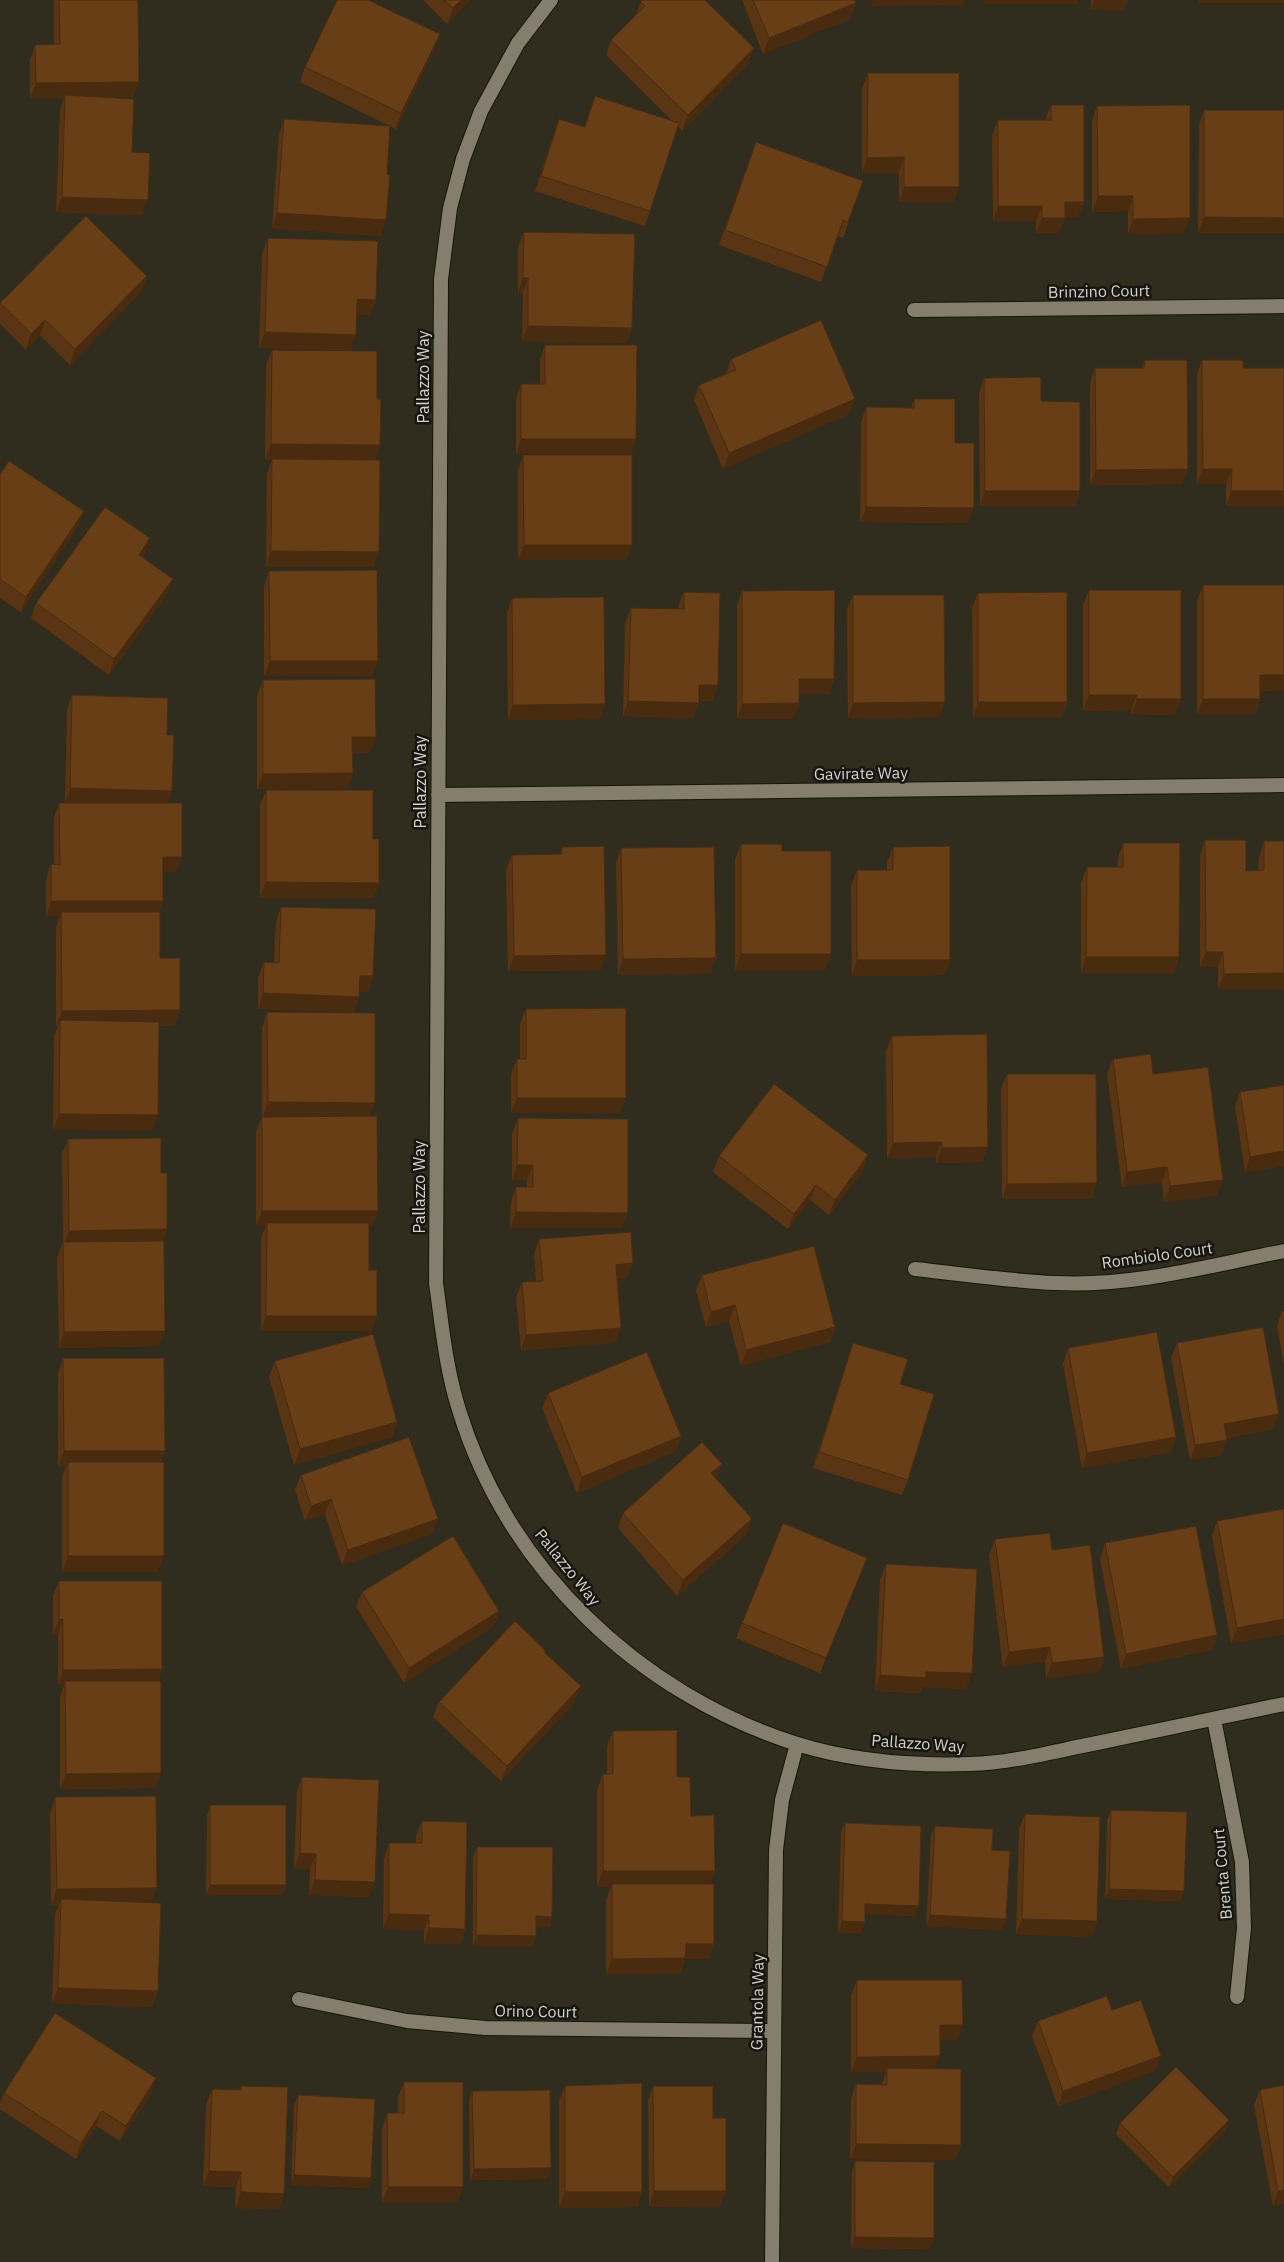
<svg xmlns="http://www.w3.org/2000/svg" width="1284" height="2262" font-family="'IBM Plex Sans',sans-serif">
<style>
.lines{fill:none;stroke-linecap:round;stroke-linejoin:round}
.minor-casing{stroke:#191507;stroke-width:16}
.minor{stroke:#837e6d;stroke-width:14}
.wall{fill:#593514}
.shaded-wall{fill:#492b10}
.building{fill:#683e17;stroke:#492b10}
.labels{text-anchor:middle;stroke-width:5;stroke-linejoin:round;paint-order:stroke}
.street-label{font-size:16px;fill:#d4d2c9;stroke:#17150f}
</style>
<rect width="100%" height="100%" fill="#312d1e"/>
<g class="lines">
<defs>
<path id="minor" d="M551,0l-33,43 -37,68 -18,48 -13,49 -9,71 -5,1004c6,43 10,86 23,127 49,159 180,284 338,334 55,17 116,22 173,20 42,-1 85,-13 127,-21 62,-13 125,-26 187,-39
M914,310l370,-4
M438,795l846,-10
M915,1269c47,5 94,12 140,14 77,4 154,-17 229,-32
M1214,1719l28,143 2,66 -7,69
M299,1999l108,22 78,7 289,3
M772,2262l4,-412 6,-50 15,-56"/>
</defs>
<use href="#minor" class="minor-casing"/>
<use href="#minor" class="minor"/>
</g>
<path class="wall" d="M54,0h84l1,82 -6,15h-24l23,55 10,63 -86,-3 4,-101 4,-13h-34v-38l5,-15 19,-1z
M423,0h47l-23,24z
M742,0h113l1,3 -6,16 -87,35z
M1091,0h36l-4,10 -32,-1z
M641,2l107,62 -66,67 -4,-5 -33,100 -110,-35 24,-72 25,8 11,-31 77,25 -66,-66 5,-15 25,-25z
M434,49l-38,80 -96,-47 5,-15z
M868,73l86,129h-55v-29h-37v-85z
M1051,105l33,97 -6,15h-13l-6,16h-23v-12h-43l-1,-86 6,-15h47z
M1097,106l87,127 -56,1v-23l-36,1v-91z
M1204,110h80v123h-86l1,-108z
M284,119l97,117 -109,-8 7,-94z
M756,142l107,39 -20,57 -5,-2 -17,46 -102,-37z
M524,232l108,96 -6,15 -104,-2 1,-48h-5v-46z
M268,238l108,62 -6,15h-13l-1,20 -6,15 -91,-2 3,-94z
M147,276l-6,16 -71,73 -30,-30 -14,15 -26,-26v-21z
M545,345l91,94 -5,15h-115v-55l5,-15h19v-24z
M272,350l105,49 3,46 -5,15 4,92 -6,15h-107l1,-93 5,-14h-7l1,-94z
M731,359l118,55 -126,55 -29,-69 5,-15 27,-11z
M1145,360l43,109 -6,15 -92,1v-102l5,-15h47z
M1202,360l41,8h41l-58,138v-22h-29v-109z
M984,378l57,23 39,90 -5,15h-95l-1,-113z
M914,399l41,44 13,80 -108,-1 1,-99 5,-16 45,1z
M523,455l104,105h-109v-90z
M0,474l84,37 -6,15 -57,86 -21,-14z
M145,554l-3,3 25,37 -58,81 -78,-57 5,-15z
M269,571l103,105h-108v-90z
M1203,585l81,105 -24,1v8l-5,15h-58v-113z
M1089,590l87,125 -45,-1v-4l-48,1v-106z
M742,591l92,88 -5,15h-30v9l-6,16h-56v-113z
M684,592l34,93 -6,16 -13,-1 -6,18 -70,-2 2,-93 6,-15 47,1v-2z
M978,593l89,109 -5,15h-89l-1,-109z
M853,595l92,107 -6,15 -91,1 -1,-108z
M512,598l93,106 -6,15 -91,1 -1,-107z
M263,680l107,73h-17v20l-6,15 -90,1v-94z
M72,695l100,96 -4,12 14,54 -6,15h-13l-4,40 1,46 20,52 -6,15 -15,1 -6,104 -100,-1 1,-93 4,-10h-2v-98l4,-12h-14v-36l5,-16 3,1v-47l5,-15h6l2,-93z
M266,790l107,49 6,44 -6,15h-113v-93z
M1205,840l41,31 12,-1 1,-13 5,-16h20l-66,148v-22h-18v-111z
M1123,843l56,114 -5,16h-93v-90l6,-16h30l1,-9z
M741,844l41,7 43,119h-90v-111z
M562,847l39,123 -93,1 -2,-101 6,-15 48,-1z
M893,847l57,113 -5,15 -93,1 -1,-90 6,-16h30v-8z
M621,848l95,110 -5,15 -93,2 -2,-112z
M281,907l92,69 -5,16 -9,-1v6l-5,15 -96,-3v-31l6,-16h10l2,-40z
M526,1009l100,89 -6,15h-109v-39l6,-15h3v-35z
M267,1012l103,104 2,110h-3v44l3,61h-111v-93l5,-12h-10v-94l6,-15v-89z
M892,1036l90,126 -46,1v-6l-49,1 -1,-107z
M1113,1059l40,15 64,121 -53,7 -2,-20 -40,5 -15,-113z
M1007,1074l85,125h-90l-1,-110z
M1284,1085v81l-39,6 -10,-65 5,-15z
M518,1118l104,110h-112l1,-26 5,-15h11v-7h-15v-46z
M68,1139l93,34 6,56 -4,12 2,90 -6,15 -100,2 -2,-90 6,-16 -1,-88z
M719,1156l144,14 -34,45 -19,-15 -22,29 -75,-57z
M539,1239l88,39 -10,1 -2,64 -94,7 -5,-52 6,-16 14,-1 -2,-27z
M702,1275l133,52 -5,15 -89,24 -12,-45 -23,6 -10,-36z
M1282,1311h2v54l-7,-39z
M853,1343l47,41 8,96 -6,15 -89,-27 35,-110z
M1177,1343l96,86 -47,9 1,2 -6,15 -31,5 -19,-102z
M1068,1348l108,89 -5,15 -89,16 -19,-104z
M63,1358l102,93 -4,11 -3,110h-96v-95l4,-10h-8v-94z
M275,1361l122,61 -5,15 -98,28 -25,-88z
M548,1393l133,43 -5,15 -99,42 -35,-85z
M301,1475l131,59 -90,31 -17,-51 -20,7 -10,-31z
M716,1479l36,40 -6,16 -69,61 -59,-68 5,-15z
M1284,1509v125l-53,9 -19,-107 5,-15z
M995,1539l57,11 52,107 -5,15 -53,6 -1,-16 -42,5 -14,-112z
M1105,1543l112,92 -6,15 -90,19 -21,-110z
M867,1558l-47,115 -84,-35 6,-15z
M886,1564l86,109 -6,16 -44,-2 -2,6 -45,-2 5,-111z
M59,1581l103,88 -4,12 -3,107 -95,1v-92l4,-12h-6v-50h-5v-39z
M362,1592l137,19 -5,15 -90,57 -48,-76z
M545,1650l-1,2 31,50 -74,79 -68,-64 6,-15z
M613,1731l64,46 14,39 24,55 -5,13 4,60 -6,15h-23l-5,15h-74v-75l5,-12h-14v-97l6,-16h4v-28z
M302,1777l67,120 -60,-2 1,-26 -16,-1 3,-76z
M55,1797l97,106 6,88 -6,16 -100,-4 3,-89 4,-9h-8l-1,-92z
M210,1805l76,80 -4,10h-76l1,-79z
M1111,1810l73,81 -4,10 -75,-2 2,-79z
M1025,1814l72,107 -6,16 -75,-3 3,-105z
M422,1821l43,108 -5,15h-36v-14l-41,-1 1,-70 5,-16h27v-7z
M845,1823l70,93 -50,-2 -4,19 -23,-1 3,-99z
M935,1826l71,93 -4,11 -76,-4 5,-90z
M477,1847l75,70 -3,10h-13v9l-4,10h-59v-89z
M857,1980l100,60h-17v16l-5,12 26,77 -6,15 -105,-1 1,-60 5,-15h26l4,-12h-35v-77z
M1112,2010l49,46 -6,15 -97,35 -26,-70 6,-15z
M404,2082l54,120h-76v-73l5,-16h11v-16z
M1284,2085v119l-11,2 -19,-101 6,-15z
M241,2086l38,123 -44,-1 1,-21 -33,-1 3,-82 6,-15 28,1z
M565,2086l77,106 -5,15 -78,1v-107z
M653,2086l60,32 13,73 -6,15 -71,1 -1,-106z
M472,2091l75,88 -77,1 -1,-79z
M4,2093l147,1 -31,47 -24,-15 -20,33 -76,-50v-5z
M298,2095l73,83 -3,10 -77,-3 3,-79z
M1229,2120l-4,11 -56,56 -53,-53 4,-11z
M855,2161l75,88 -79,-1 1,-77z"/>
<path class="shaded-wall" d="M461,0h9l-23,24 6,-16z
M873,0h92l-2,5 -92,1z
M985,0h93l-1,4h-93z
M1094,0h33l-4,10 -32,-1z
M1199,0h85v3h-86z
M856,3l-6,16 -87,35 6,-16z
M440,34l-6,15 -38,80 5,-16z
M754,48l-6,16 -66,67 6,-16z
M139,82l-6,15 -68,1v-3l-1,3h-34l6,-15z
M904,157l-5,16h-37l5,-15z
M904,187h55l-5,15h-55z
M1098,196h35l-5,15 -36,1z
M62,197l86,3 -6,15 -86,-3z
M1065,202h19l-6,15h-19z
M998,206h44l-6,15h-43z
M277,213l109,7 -5,16 -109,-8z
M1204,217l80,1v15h-86z
M1042,218h23l-6,15h-23z
M1190,218l-6,15 -56,1 5,-15z
M147,276l-6,16 -71,73 5,-16z
M523,278h5l-5,15h-5z
M357,299l19,1 -6,15h-18z
M45,320l-5,15 -14,15 5,-16z
M528,326l104,2 -6,15 -104,-2z
M265,332l91,3 -6,15 -91,-2z
M855,399l-6,15 -126,55 6,-16z
M521,439h115l-5,15h-115z
M271,444l109,1 -6,16 -109,-1z
M1188,469l-6,15 -92,1 6,-15z
M1203,469h29l-6,15h-29z
M985,491h95l-5,15h-95z
M1231,491h53v15h-58z
M866,507l108,1 -6,15 -108,-1z
M84,511l-6,15 -57,86 5,-15z
M150,538l-5,16 -12,16 6,-15z
M524,545h108l-5,15h-109z
M271,551l108,1 -6,15h-107z
M173,579l-6,15 -58,81 5,-16z
M270,661h108l-6,15h-108z
M1260,675h24v15l-30,1z
M799,679h35l-5,15h-35z
M699,685h19l-6,16 -18,-1z
M1089,695h48l-6,15 -48,1z
M1137,699h44l-5,16 -45,-1z
M1203,699h57l-5,15h-58z
M628,701l71,2 -6,15 -70,-2z
M945,702l-6,15 -91,1 5,-15z
M978,702h89l-5,15h-89z
M799,703l-6,16h-56l5,-15z
M605,704l-6,15 -91,1 5,-15z
M352,737h24l-6,16h-23z
M353,773l-6,15 -90,1 6,-15z
M70,788l102,3 -5,15 -102,-3z
M163,857h19l-6,15h-19z
M266,882l113,1 -6,15h-113z
M51,901h112l-5,15 -97,-4 -1,4h-14z
M1206,952h17l-5,15h-18z
M741,954h90l-6,16h-90z
M606,955l-5,15 -93,1 6,-15z
M1086,957h93l-5,16h-93z
M716,958l-5,15 -93,2 5,-16z
M857,960h93l-5,15 -93,1z
M1284,973v16h-66l6,-15z
M360,976h13l-5,16 -14,-1z
M263,993l96,4 -5,15 -96,-3z
M180,1010l-6,15 -114,1v-6l-2,6h-2l6,-15z
M517,1098h109l-6,15h-109z
M268,1102l107,1 -6,15h-107z
M59,1114l99,1 -5,15 -100,-1z
M942,1142l-6,15 -49,1 6,-15z
M988,1147l-6,15 -46,1 6,-15z
M1284,1151v15l-39,6 5,-15z
M868,1155l-5,15 -34,45 6,-15z
M517,1165h16l-6,15h-15z
M1167,1167l-5,15 -40,5 5,-15z
M1223,1180l-6,15 -53,7 6,-16z
M1097,1183l-5,16h-90l5,-15z
M816,1185l-6,15 -22,29 6,-15z
M262,1211h116l-6,15h-105v-3l-1,3h-10z
M516,1212l112,1 -6,15h-112z
M167,1229l-5,16 -99,1 6,-15z
M633,1263l-6,15 -17,2 6,-15z
M735,1305l-6,16 -23,6 5,-15z
M266,1316h111l-5,15h-111z
M835,1327l-5,15 -89,24 5,-16z
M621,1328l-6,15 -94,7 5,-15z
M165,1331l-6,15 -100,2 5,-16z
M1279,1414l-6,15 -55,10 6,-15z
M397,1422l-5,15 -98,28 6,-16z
M681,1436l-5,15 -99,42 5,-16z
M1176,1437l-5,15 -89,16 5,-15z
M1227,1440l-6,15 -31,5 5,-15z
M64,1451h101l-5,15 -92,-4 -2,5h-8z
M722,1464l-6,15 -5,-6z
M331,1499l-6,15 -20,7 6,-15z
M438,1519l-6,15 -90,31 6,-15z
M752,1519l-6,16 -69,61 6,-16z
M68,1556h96l-6,16h-96z
M499,1611l-5,15 -90,57 5,-15z
M59,1619h4l-5,16h-5z
M1284,1619v15l-53,9 6,-15z
M1217,1635l-6,15 -90,19 5,-15z
M1050,1647l-5,15 -42,5 6,-15z
M1104,1657l-5,15 -53,6 6,-15z
M162,1669l-6,16 -91,-4 -1,4h-6l5,-15z
M926,1672l46,1 -6,16 -44,-2 -2,6 -45,-2 5,-16z
M581,1686l-6,16 -74,79 6,-15z
M161,1773l-6,15 -95,1 6,-15z
M300,1853l16,1 -6,15 -16,-1z
M603,1871h112l-6,15 -97,-2 -1,3h-14z
M315,1880l60,2 -6,15 -60,-2z
M210,1885h76l-4,10h-76z
M157,1888l-6,15 -90,-4 -2,6h-8l6,-16z
M1109,1889l75,2 -4,10 -75,-2z
M865,1904l54,2 -4,10 -54,-2z
M389,1914l40,1 -5,15 -41,-1z
M930,1915l76,4 -4,11 -76,-4z
M536,1916l16,1 -3,10h-17z
M1022,1919l75,2 -6,16 -75,-3z
M842,1921l23,1 -4,11 -23,-1z
M429,1928l36,1 -5,15h-36z
M476,1935l60,1 -4,10h-59z
M686,1944h28l-6,15h-23l-5,15h-74l6,-15z
M58,1988l100,3 -6,16 -100,-4z
M940,2025h23l-6,15h-23z
M940,2056l-6,16 -47,-4 -1,4h-35l6,-15z
M1161,2056l-6,15 -97,35 5,-15z
M156,2078l-5,16 -31,47 6,-15z
M102,2111l-6,15 -20,33 5,-16z
M1229,2120l-4,11 -56,56 4,-10z
M856,2144l105,1 -6,15 -105,-1z
M551,2168l-4,11 -77,1 4,-11z
M209,2171l32,1 -5,15 -33,-1z
M294,2175l77,3 -3,10 -77,-3z
M388,2187h75l-5,15h-76z
M1284,2190v14l-11,2 5,-15z
M654,2191h72l-6,15 -71,1z
M241,2192l43,2 -5,15 -44,-1z
M565,2192h77l-5,15 -78,1z
M855,2237l79,1 -4,11 -79,-1z"/>
<path class="building" d="M59,0h79l1,82 -103,1 -1,-38 25,-1z
M337,0h31l72,34 -39,79 -96,-46z
M444,0h17l-8,8z
M642,0h63l49,48 -66,67 -77,-75 34,-34 -4,-4z
M753,0h102l1,3 -87,35z
M868,73h91v114h-55v-30l-37,1z
M65,95l69,4 -2,53 18,1 -2,47 -86,-3z
M595,96l84,27 -29,88 -109,-35 18,-57 26,8z
M1051,105h33v97h-19v16h-23v-12h-44v-86h53z
M1190,105v113l-57,1v-23h-35l-1,-90z
M1204,110h80v108l-80,-1z
M284,119l106,7 -3,49h3l-4,45 -109,-7z
M756,142l107,39 -15,41 -5,-2 -16,47 -102,-37z
M86,216l61,60 -72,73 -30,-29 -14,14 -31,-31z
M524,232l111,2 -3,94 -104,-2v-48h-5z
M268,238l110,3 -2,59 -19,-1 -1,36 -91,-3z
M821,320l34,79 -126,54 -30,-68 37,-15 -5,-11z
M545,345h92l-1,94h-115v-55h24z
M272,350l105,1v48l4,1 -1,45 -109,-1z
M1145,360h42l1,109 -92,1 -1,-102h49z
M1202,360h41v8h41v123h-53l1,-22h-29z
M1041,377v24l39,1v89h-95l-1,-113z
M914,399h41v44h19v65l-108,-1v-100l48,1z
M523,455h109v90h-108z
M272,459l108,1 -1,92 -108,-1z
M9,461l75,50 -58,86 -26,-18v-105z
M105,507l45,31 -11,17 34,24 -59,80 -78,-56z
M377,570l1,91h-108l-1,-90z
M1203,585h81v90h-24v24h-57z
M835,590l-1,89h-35v24l-57,1v-113z
M1089,590h92v109h-44v-4h-48z
M684,592l36,1 -2,92h-19v18l-71,-2 3,-93 53,1z
M1067,592v110h-89v-109z
M853,595h91l1,107 -92,1z
M604,597l1,107 -92,1 -1,-107z
M375,679l1,58h-24l1,36 -90,1v-94z
M72,695l96,3 -1,37h7l-2,56 -102,-3z
M266,790h107v49h6v44l-113,-1z
M59,803h123v54h-19v44h-112v-37l9,1z
M1205,840h41v31l18,-1v-29h20v132l-60,1 -1,-22h-17z
M1123,843h57l-1,114h-93l1,-90h36z
M741,844h41v7h49v103h-90z
M604,846l2,109 -92,1 -2,-101 50,-1v-7z
M950,846v114h-93v-90h36v-23z
M714,847l2,111 -93,1 -2,-111z
M281,907l95,2 -3,67h-13l-1,21 -96,-4 1,-31 15,1z
M61,912h99v46h20v52l-118,1z
M626,1008v90h-109v-39h9v-50z
M267,1012l108,1v90l-107,-1z
M60,1020l99,2 -1,93 -99,-1z
M987,1034l1,113 -46,1v-6l-49,1 -1,-107z
M1151,1054l2,20 55,-7 15,113 -53,6 -3,-19 -40,5 -14,-113z
M1007,1074h89l1,109 -90,1z
M774,1084l94,71 -33,45 -19,-15 -22,29 -75,-58z
M1284,1085v66l-34,6 -10,-65z
M377,1116l1,95h-116v-94z
M518,1118l110,1v94l-112,-1v-25h17v-22h-16z
M161,1138v35h6v56l-98,2 -1,-92z
M267,1223h102v47h8v46h-111z
M631,1232l2,31 -17,2 5,63 -95,7 -4,-53 21,-1 -4,-42z
M164,1241l1,90 -101,1 -1,-90z
M814,1246l21,81 -89,23 -11,-45 -24,7 -9,-37z
M1263,1327l16,87 -55,10 3,16 -32,5 -18,-102z
M1157,1332l19,105 -89,16 -19,-105z
M373,1334l24,88 -97,27 -25,-88z
M853,1343l55,16 -8,25 34,10 -26,86 -89,-28z
M647,1352l34,84 -99,41 -34,-84z
M63,1358h101l1,93h-101z
M409,1437l29,82 -90,31 -17,-51 -20,7 -10,-31z
M702,1442l20,22 -11,9 41,46 -69,61 -60,-67z
M68,1462h96v94h-96z
M1284,1509v110l-47,9 -20,-107z
M783,1523l84,35 -41,100 -84,-35z
M1196,1526l21,109 -91,19 -21,-111z
M1050,1533l2,17 38,-5 14,112 -52,6 -2,-16 -41,5 -14,-113z
M453,1536l46,75 -90,57 -47,-76z
M886,1564l91,5 -5,104 -46,-1v6l-46,-3z
M59,1581h103v88l-99,1v-51h-4z
M515,1621l30,29 -1,2 37,34 -74,80 -68,-64z
M65,1681h96v92l-95,1z
M677,1730v47h13l1,39 23,-1 1,56h-112v-97h10v-43z
M302,1777l77,3 -4,102 -60,-2 1,-26 -16,-1z
M156,1796l1,92 -100,1 -2,-92z
M210,1805h76v80h-76z
M1111,1810l76,2 -3,79 -75,-2z
M1025,1814l75,3 -3,104 -75,-2z
M422,1821l45,1 -2,107 -36,-1v-13l-40,-1v-71h33z
M845,1823l76,3 -2,80 -54,-2v18l-23,-1z
M935,1826l58,3 -1,21 18,1 -4,68 -76,-4z
M477,1847h76l-1,70 -16,-1v20l-60,-1z
M612,1884h102v60h-28l-1,14 -73,1z
M61,1899l100,4 -3,88 -100,-3z
M857,1980h105l1,45h-23v31l-83,1z
M1107,1996l5,14 29,-10 20,56 -98,35 -25,-70z
M55,2013l101,65 -30,48 -24,-15 -21,32 -77,-50z
M1176,2067l53,53 -56,57 -53,-54z
M887,2068l74,1v76l-105,-1v-60l31,1z
M404,2082h59v105h-75l-1,-74h17z
M642,2083v109h-77v-106z
M1284,2085v105l-6,1 -18,-101z
M241,2086l47,1 -4,107 -43,-2v-20l-32,-1 3,-82 29,1z
M653,2086h60v32h13v73h-72z
M550,2090l1,78 -77,1 -2,-78z
M298,2095l77,4 -4,79 -77,-3z
M855,2161l79,1v76l-79,-1z"/>
<g class="labels">
<g class="street-label">
<text transform="translate(1099 291) rotate(-1)" y="6">Brinzino Court</text>
<text transform="translate(423 377) rotate(-90)" y="6">Pallazzo Way</text>
<text transform="translate(861 773) rotate(-1)" y="6">Gavirate Way</text>
<text transform="translate(420 782) rotate(-90)" y="6">Pallazzo Way</text>
<text transform="translate(419 1187) rotate(-90)" y="6">Pallazzo Way</text>
<text transform="translate(1157 1255) rotate(-8)" y="6">Rombiolo Court</text>
<text transform="translate(568 1567) rotate(51)" y="6">Pallazzo Way</text>
<text transform="translate(918 1743) rotate(4)" y="6">Pallazzo Way</text>
<text transform="translate(1222 1874) rotate(-95)" y="6">Brenta Court</text>
<text transform="translate(757 2002) rotate(-89)" y="6">Grantola Way</text>
<text transform="translate(536 2011) rotate(1)" y="6">Orino Court</text>
</g>
</g>
</svg>
